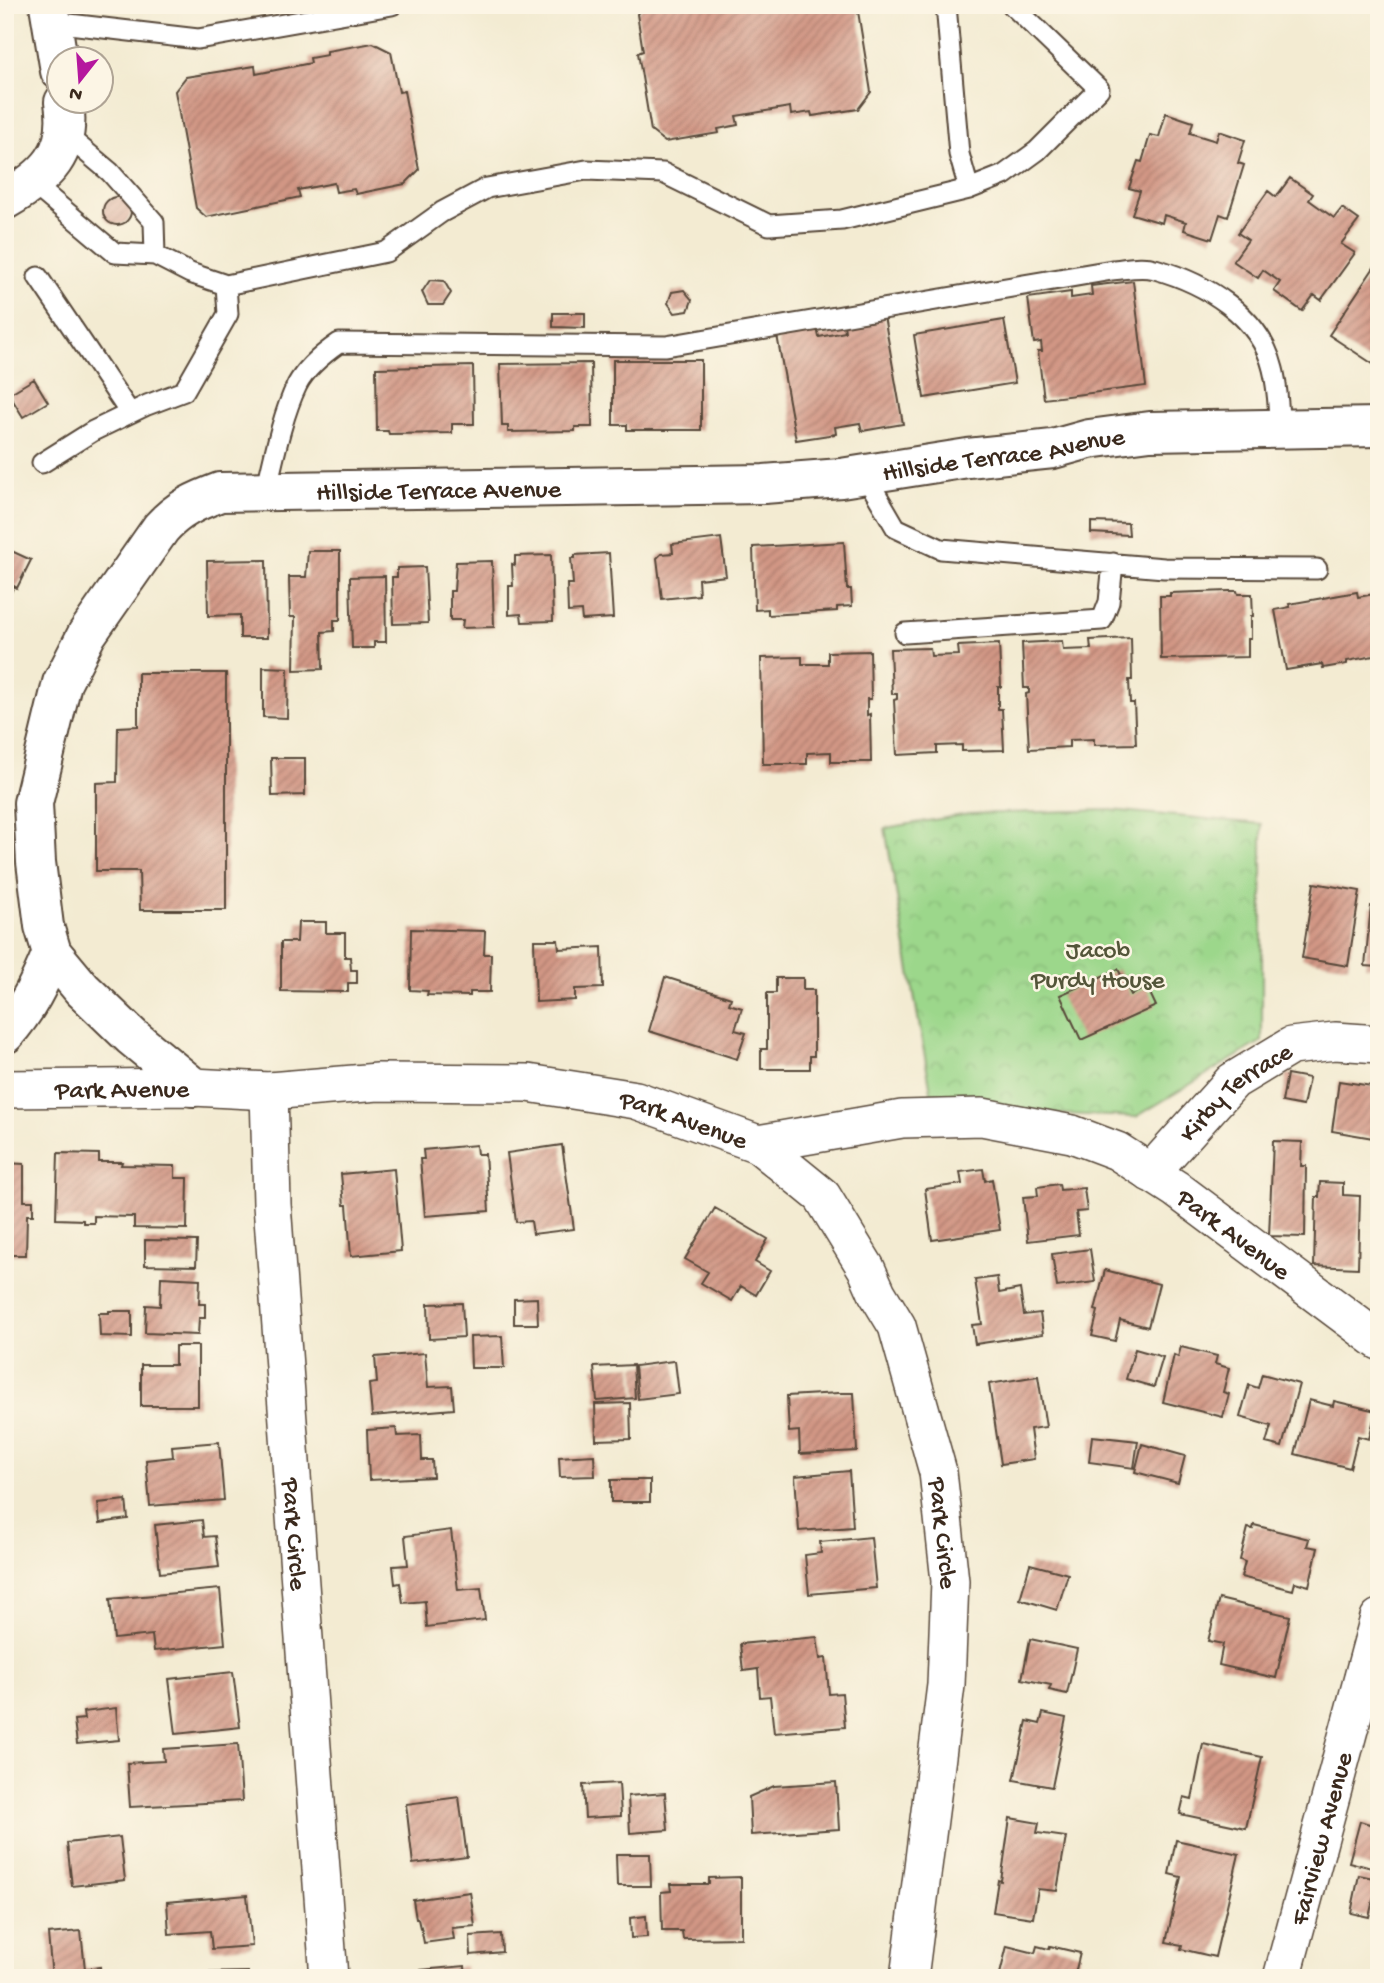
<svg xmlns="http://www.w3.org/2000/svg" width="1384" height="1983" font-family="'Gochi Hand',sans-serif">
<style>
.park{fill:url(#park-crowns);stroke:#6c8054;stroke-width:2}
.building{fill:url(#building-hatch)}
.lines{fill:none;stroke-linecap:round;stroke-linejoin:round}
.service-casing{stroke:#574739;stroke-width:23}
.minor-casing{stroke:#574739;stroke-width:40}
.tertiary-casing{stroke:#574739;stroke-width:42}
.service{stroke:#fff;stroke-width:19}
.minor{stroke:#fff;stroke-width:37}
.tertiary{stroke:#fff;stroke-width:38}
.labels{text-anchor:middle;stroke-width:5;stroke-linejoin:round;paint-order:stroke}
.street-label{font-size:26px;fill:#3b2a1e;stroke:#fcf5e5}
.park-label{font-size:26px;fill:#535539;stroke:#fcf5e5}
</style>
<defs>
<pattern id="park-crowns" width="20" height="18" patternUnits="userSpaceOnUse" patternTransform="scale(1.75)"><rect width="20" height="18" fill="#9cd78b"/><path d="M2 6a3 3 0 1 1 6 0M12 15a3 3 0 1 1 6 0" fill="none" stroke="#87b978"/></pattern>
<pattern id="building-hatch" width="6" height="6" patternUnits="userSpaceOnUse" patternTransform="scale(1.75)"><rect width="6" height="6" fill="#d29785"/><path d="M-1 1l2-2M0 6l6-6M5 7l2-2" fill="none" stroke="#ac7b6c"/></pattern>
</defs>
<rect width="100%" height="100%" fill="#fcf5e5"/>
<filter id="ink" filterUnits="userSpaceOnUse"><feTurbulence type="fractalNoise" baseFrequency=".0143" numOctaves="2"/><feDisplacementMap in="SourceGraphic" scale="14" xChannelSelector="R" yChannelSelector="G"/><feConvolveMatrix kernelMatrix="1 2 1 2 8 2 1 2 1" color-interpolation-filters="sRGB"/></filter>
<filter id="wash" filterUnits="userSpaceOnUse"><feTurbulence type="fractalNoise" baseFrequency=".00686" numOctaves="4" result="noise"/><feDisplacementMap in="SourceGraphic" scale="28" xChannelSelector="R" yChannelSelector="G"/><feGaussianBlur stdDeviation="1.57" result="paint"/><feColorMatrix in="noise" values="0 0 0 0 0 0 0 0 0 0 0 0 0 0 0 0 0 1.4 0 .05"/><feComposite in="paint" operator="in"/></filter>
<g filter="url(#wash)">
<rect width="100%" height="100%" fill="#f3ebd2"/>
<path class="park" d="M1110,810l152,14v217l-126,76 -202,-8 -49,-281 84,-14z"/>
<g id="blocks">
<path class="building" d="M643,5h214l14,87 -13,17 -46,7 -1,-4 -20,3 -1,-8 -54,9 2,9 -20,4 1,4 -54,9 -14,-11 -13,-78 5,-2 -6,-37z
M373,43l18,9 8,40 5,-1 15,79 -14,14 -49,10 -2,-5 -18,3 -2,-9 -36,7 2,7 -94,20 -10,-9 -21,-117 11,-14 69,-11 1,8 55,-11 -1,-5 17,-3v-4z
M1166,113l27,9 -3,11 26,8 3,-10 26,9 -7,23 6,2 -16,52 -8,-3 -8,25 -28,-9 2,-8 -22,-7 -2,8 -30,-9 8,-23 -11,-3 9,-27 4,1 8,-27 9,2z
M1290,178l23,16 -4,6 25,18 8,-10 17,12 -18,24 14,9 -34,47 -7,-5 -12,16 -28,-20 6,-9 -17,-12 -5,8 -25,-17 15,-21 -10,-7 30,-42 8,6z
M103 211a14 14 0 1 1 28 0a14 14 0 1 1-28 0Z
M1379,260v108l-50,-33z
M430,280l14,1 7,12 -8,12h-15l-6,-13z
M1133,281l13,105 -102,13 -6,-48h4l-1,-9 -7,1 -6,-45 43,-6v6l21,-3 -1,-9z
M684,290l8,10 -4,11 -13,2 -7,-10 4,-11z
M553,313h32v15l-32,-1z
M884,316l19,108 -41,7 -2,-8 -25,4 1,7 -40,6 -19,-105 40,-7 2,9 26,-5 -1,-8z
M1004,320l11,63 -91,15 -10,-63z
M613,360h88v70h-74v-5h-14z
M591,363l1,64h-17v4l-67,1v-6h-6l-2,-62z
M473,366l1,58h-22v9l-63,1 -1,-3h-11l-1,-63z
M34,379l14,23 -25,15 -14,-23z
M1091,522l37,1 1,12 -38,-2z
M721,538l5,38 -28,3 1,16 -37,4 -5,-41 4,-4 12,-1 -1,-9z
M844,542l3,47h4l1,17 -15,1v4l-69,4v-6l-13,1 -2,-63z
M5,548l26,12 -14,28 -3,-2 -9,19z
M308,551h32v69h-6v11l-12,1 1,37 -29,1 1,-53h-5l-1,-40h17z
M609,553l4,65 -31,2 -1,-9 -13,1 -1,-28h6l-2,-26h4v-3z
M551,555l2,66 -31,1 -1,-8 -12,1v-29h4l-1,-22 3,1v-9z
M266,560l1,78h-27v-23l-32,1 -1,-55z
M492,561l2,66 -32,1 1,-8h-13v-29h4l2,-29z
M425,567l3,56 -35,1 -1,-47h5v-9z
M385,576l1,66h-12v6h-22l-2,-71z
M1230,591h7l1,3h14l1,22h-2v23h-3v18l-87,2 -1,-63h10v-3z
M1357,592l1,5 16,-3 5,27v3l-5,1 5,30 -32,6v3l-24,4 -1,-4 -36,6 -11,-60 15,-3 -1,-3z
M1131,638l1,42h-3l1,23h4l2,41 -42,1v-6l-25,1v7l-40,2 -3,-55 3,-1v-5h-5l-2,-45 40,-2 1,9 28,-1 -1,-9z
M999,644l2,43h-3v22h4l2,41 -42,1v-6l-25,1v7l-40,2 -3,-55 3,-1v-5h-5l-2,-45 40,-1 1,8 28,-1 -1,-9z
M870,651l1,48h-4v16l3,-1 1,48h-40v-10l-24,1v11h-44l-2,-106 41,-1v7h26v-12z
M263,667l25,1 -1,50 -24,-1z
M138,673h88v237h-86l-1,-39h-43v-88l21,-1 1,-55 20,-1z
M271,758h34v37l-33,1z
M1314,883l46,8 -12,75 -46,-8z
M1371,906l8,1v60l-14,-1z
M298,922h28v11h19v24h5l1,13h6v13h-9v9l-67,-1v-49h16z
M411,929l74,2 -1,23h7l-1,38h-20v4l-43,-1 1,-4 -18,-1z
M534,940h24l1,9 43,-2 1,41 -28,1v11l-39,2z
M1118,969l13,26 16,-8 9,19 -75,34 -21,-45z
M665,977l66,21 -2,6 13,4 -7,22 11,3 -9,26 -88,-28z
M776,978h27v12h11v66h-4v13h-49v-20h6v-56h9z
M1287,1074l22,4 -6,28 -21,-4z
M1339,1081l40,6v52l-47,-8z
M1273,1141l29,1 -1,24h5l-1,71 -36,-1z
M476,1145l1,9h8l4,57 -64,5 -5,-57h4l-1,-9z
M562,1145l12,84 -41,5 -2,-13 -15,1 -9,-69z
M58,1153l41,1v8h23l-1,3 54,1v12h13l-1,51 -53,-1v-11l-40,-1v7h-11v-3l-27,-1z
M5,1163l19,1v37h9v14h-6l-1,40h-21z
M394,1169l7,82 -50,5 -4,-51h-3l-3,-31z
M983,1169l2,12 7,-2 8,51 -68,10 -7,-51 37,-5 -2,-12z
M1320,1182l23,1v12l17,1 -2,72 -44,-2 2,-69h3z
M1059,1184l1,6 24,-2 3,23 -11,1 3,23 -51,6 -5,-44 15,-1 -1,-9z
M715,1208l53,31 -13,23 15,9 -14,24 -15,-9 -9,15 -31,-18 7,-11 -23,-13z
M145,1240l52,1 -1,25 -51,-1z
M1090,1249l5,33 -38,5 -5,-33z
M1105,1270l54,14 -11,43 -28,-7 -5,21 -23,-5 6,-25 -3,-1z
M161,1277l39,2 -1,25h6v14h-6l-1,17 -53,-2 1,-28 14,1z
M997,1277l2,16 21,-4 4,26 16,-2 3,21 -68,10 -3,-19 10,-1 -7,-44z
M537,1298l1,26h-24v-25z
M462,1303l2,34 -35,2 -1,-35z
M109,1311h23v26l-32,-1 -1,-23h10z
M502,1336l2,32h-33l-1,-31z
M175,1346h23v60h-57v-41h34z
M1181,1347l36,9 -2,8 14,4 -6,24 6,2 -6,23 -60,-15 11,-47 4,2z
M1135,1349l28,8 -9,30 -28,-8z
M425,1353l3,34 24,-1 2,23 -82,7 -3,-32 8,-1 -2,-26z
M673,1361h2l4,33 -41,5 -3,-33z
M633,1365l2,33 -38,3 -3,-34z
M1262,1374l37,10 -17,63 -16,-4 5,-17 -31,-9 9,-32 9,3z
M1038,1376l8,51 -16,2 4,30 -33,5 -12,-80z
M839,1393h15l3,58 -57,3 -1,-23 -10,1 -2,-36z
M1309,1400l24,6 1,-5 42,10 -7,28 -11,-3 -8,32 -55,-14z
M630,1403l1,36 -35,1 -1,-36z
M396,1428l1,8 24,-1 1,25h10l1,17 -64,3 -2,-50z
M1092,1436l46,5 -4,27 -45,-6z
M219,1442l5,58 -74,6 -4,-46 27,-3 -1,-11z
M1142,1444l43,12 -7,27 -43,-11z
M594,1455l1,21 -35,1 -1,-20z
M849,1471l4,56 -54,4 -4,-55z
M611,1480h39v22h-39z
M126,1500l2,19 -28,4 -2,-20z
M202,1520l2,17 11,-1 4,31 -59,6 -5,-48z
M1254,1525l55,14 -2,7 11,2 -9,38 -14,-4 -2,8 -52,-13 4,-15 -5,-2 8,-32 5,1z
M451,1530l7,60 23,-2 4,32 -58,7 -2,-26 -22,2 -3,-20 -5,1 -2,-18 15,-1 -3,-29z
M871,1537l5,51 -67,6 -4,-39 16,-2 -1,-11z
M1030,1564l38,10 -11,36 -37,-11z
M220,1589l5,55 -71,7 -2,-16 -38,4 -4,-40z
M1219,1599l71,17 -14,62 -57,-13 4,-21 -15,-3z
M817,1637l3,22 6,-1 3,36 13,-1 3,34 -71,6 -4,-37 -10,1 -2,-28 -15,2 -3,-27z
M1030,1639l47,10 -10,45 -18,-4 2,-5 -29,-6z
M233,1672l7,55 -64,7 -7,-55z
M116,1708l3,32 -42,4 -3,-24 10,-1 -1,-7z
M1043,1713l23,5 -14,69 -38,-7 13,-59 13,3z
M238,1744l4,57 -112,6 -3,-44 37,-2 -1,-12z
M1203,1744l59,13 -16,71 -66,-14 4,-17 8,2z
M836,1782l3,47 -88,6 -2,-38 25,-11z
M619,1783l2,33 -36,2 -2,-33z
M665,1793l3,37 -38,3 -2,-37z
M459,1797l8,60 -54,7 -7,-60z
M5,1804h3v36h-3z
M1010,1818l29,5 -2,10 29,4 -9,54 -19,-2 -5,29 -40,-6 5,-32 3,1z
M1360,1821l19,6v43l-30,-8z
M120,1837l5,43 -53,6 -5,-43z
M1176,1840l63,14 -24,103 -34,-8 1,-4 -16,-3 15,-65 -12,-3z
M616,1854h34l1,32h-34z
M1359,1875l19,4 -9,38 -18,-4z
M741,1877v61l-58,1 -1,-8h-20l-1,-39 10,-1 -1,-7h39v-6z
M470,1892l5,34 -23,2 2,11 -30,4 -3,-16 -1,1 -2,-9h-2l-3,-19z
M247,1895l5,51 -40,3 -2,-18 -41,3 -2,-32z
M646,1916l1,21 -16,1 -1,-20z
M81,1931l4,38 15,-2 1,11h-49l-4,-44z
M501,1934l1,18 -31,3 -1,-19z
M1007,1946l28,7 2,-7 12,3 1,-3 30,7 -6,25h-75z
M465,1966l1,12h-45v-8z
M248,1972v6h-51v-5z"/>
</g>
</g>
<g filter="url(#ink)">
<use href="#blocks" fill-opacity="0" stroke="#574739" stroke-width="2"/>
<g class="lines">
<defs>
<path id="service" d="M946,5l13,149 10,35 35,-14 33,-24 62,-62 -87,-84
M52,22l146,17 194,-34
M32,183l83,70 40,2 -1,-33 -44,-50 -44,-37
M38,277l92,136
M226,285l160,-33 56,-40 45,-24 99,-18 77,3 106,52 73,-5 127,-31
M42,463l51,-32 54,-26 37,-14 44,-77 -2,-29 -36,-12 -35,-18
M865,475l31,53 45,21 223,19 153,1
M266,491c8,-34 16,-75 31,-106 9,-17 26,-31 42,-42l327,3 446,-76c13,-1 30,-5 43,-1 50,14 105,46 118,100 5,19 5,40 7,59
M905,633l197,-13 7,-18 4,-39"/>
<g id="minor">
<path id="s1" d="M5,1089l188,-2 76,4 109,-9 150,1 108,17 122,44 144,-25 80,-2 90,17 45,17 59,38 203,152"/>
<path id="s2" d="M269,1091l3,113 57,774"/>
<path id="s3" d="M758,1144l64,52 44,72 11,25 20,33 41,146 12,109 -4,104 -37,293"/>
<path id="s4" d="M1150,1173l83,-92 58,-35 44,-5 44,3"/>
<path id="s5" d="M1282,1978l97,-360"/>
</g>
<g id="tertiary">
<path d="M49,5l11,66"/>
<path d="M5,200c42,-24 67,-47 59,-98"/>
<path d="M5,1034c23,-26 34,-49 47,-81"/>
<path id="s6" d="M193,1087l-61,-50 -50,-48 -30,-36 -8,-27 -8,-64 -3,-59 29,-120 25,-49 74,-106c17,-19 35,-27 59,-36l544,-8 77,-6 127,-20 85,-9 36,-10 61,-8 229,-4"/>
</g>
</defs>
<use href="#service" class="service-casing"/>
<use href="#minor" class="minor-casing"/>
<use href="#tertiary" class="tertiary-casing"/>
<use href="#service" class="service"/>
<use href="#minor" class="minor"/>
<use href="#tertiary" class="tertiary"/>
</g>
</g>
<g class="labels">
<g class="street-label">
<text dy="9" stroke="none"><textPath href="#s6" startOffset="1510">Hillside Terrace Avenue</textPath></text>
<text dy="9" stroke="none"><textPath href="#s6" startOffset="943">Hillside Terrace Avenue</textPath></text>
<text dy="9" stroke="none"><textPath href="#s1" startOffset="117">Park Avenue</textPath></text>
<text dy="9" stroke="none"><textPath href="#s4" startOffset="119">Kirby Terrace</textPath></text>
<text dy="9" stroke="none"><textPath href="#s1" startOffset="684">Park Avenue</textPath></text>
<text dy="9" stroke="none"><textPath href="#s1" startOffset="1272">Park Avenue</textPath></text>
<text dy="9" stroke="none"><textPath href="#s2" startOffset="444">Park Circle</textPath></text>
<text dy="9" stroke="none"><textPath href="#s3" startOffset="446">Park Circle</textPath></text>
<text dy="9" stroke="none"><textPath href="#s5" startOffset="145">Fairview Avenue</textPath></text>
</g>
<g class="park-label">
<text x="1098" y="957">Jacob<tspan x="1098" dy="30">Purdy House</tspan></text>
</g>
</g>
<rect width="1384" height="1983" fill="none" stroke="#fcf5e5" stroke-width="28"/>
<g transform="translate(80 80) rotate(197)"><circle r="33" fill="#fcf5e5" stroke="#afa495" stroke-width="2"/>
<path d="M0-5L12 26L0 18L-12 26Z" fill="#b5179e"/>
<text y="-10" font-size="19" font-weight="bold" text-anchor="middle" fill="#3b2a1e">N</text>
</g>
</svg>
